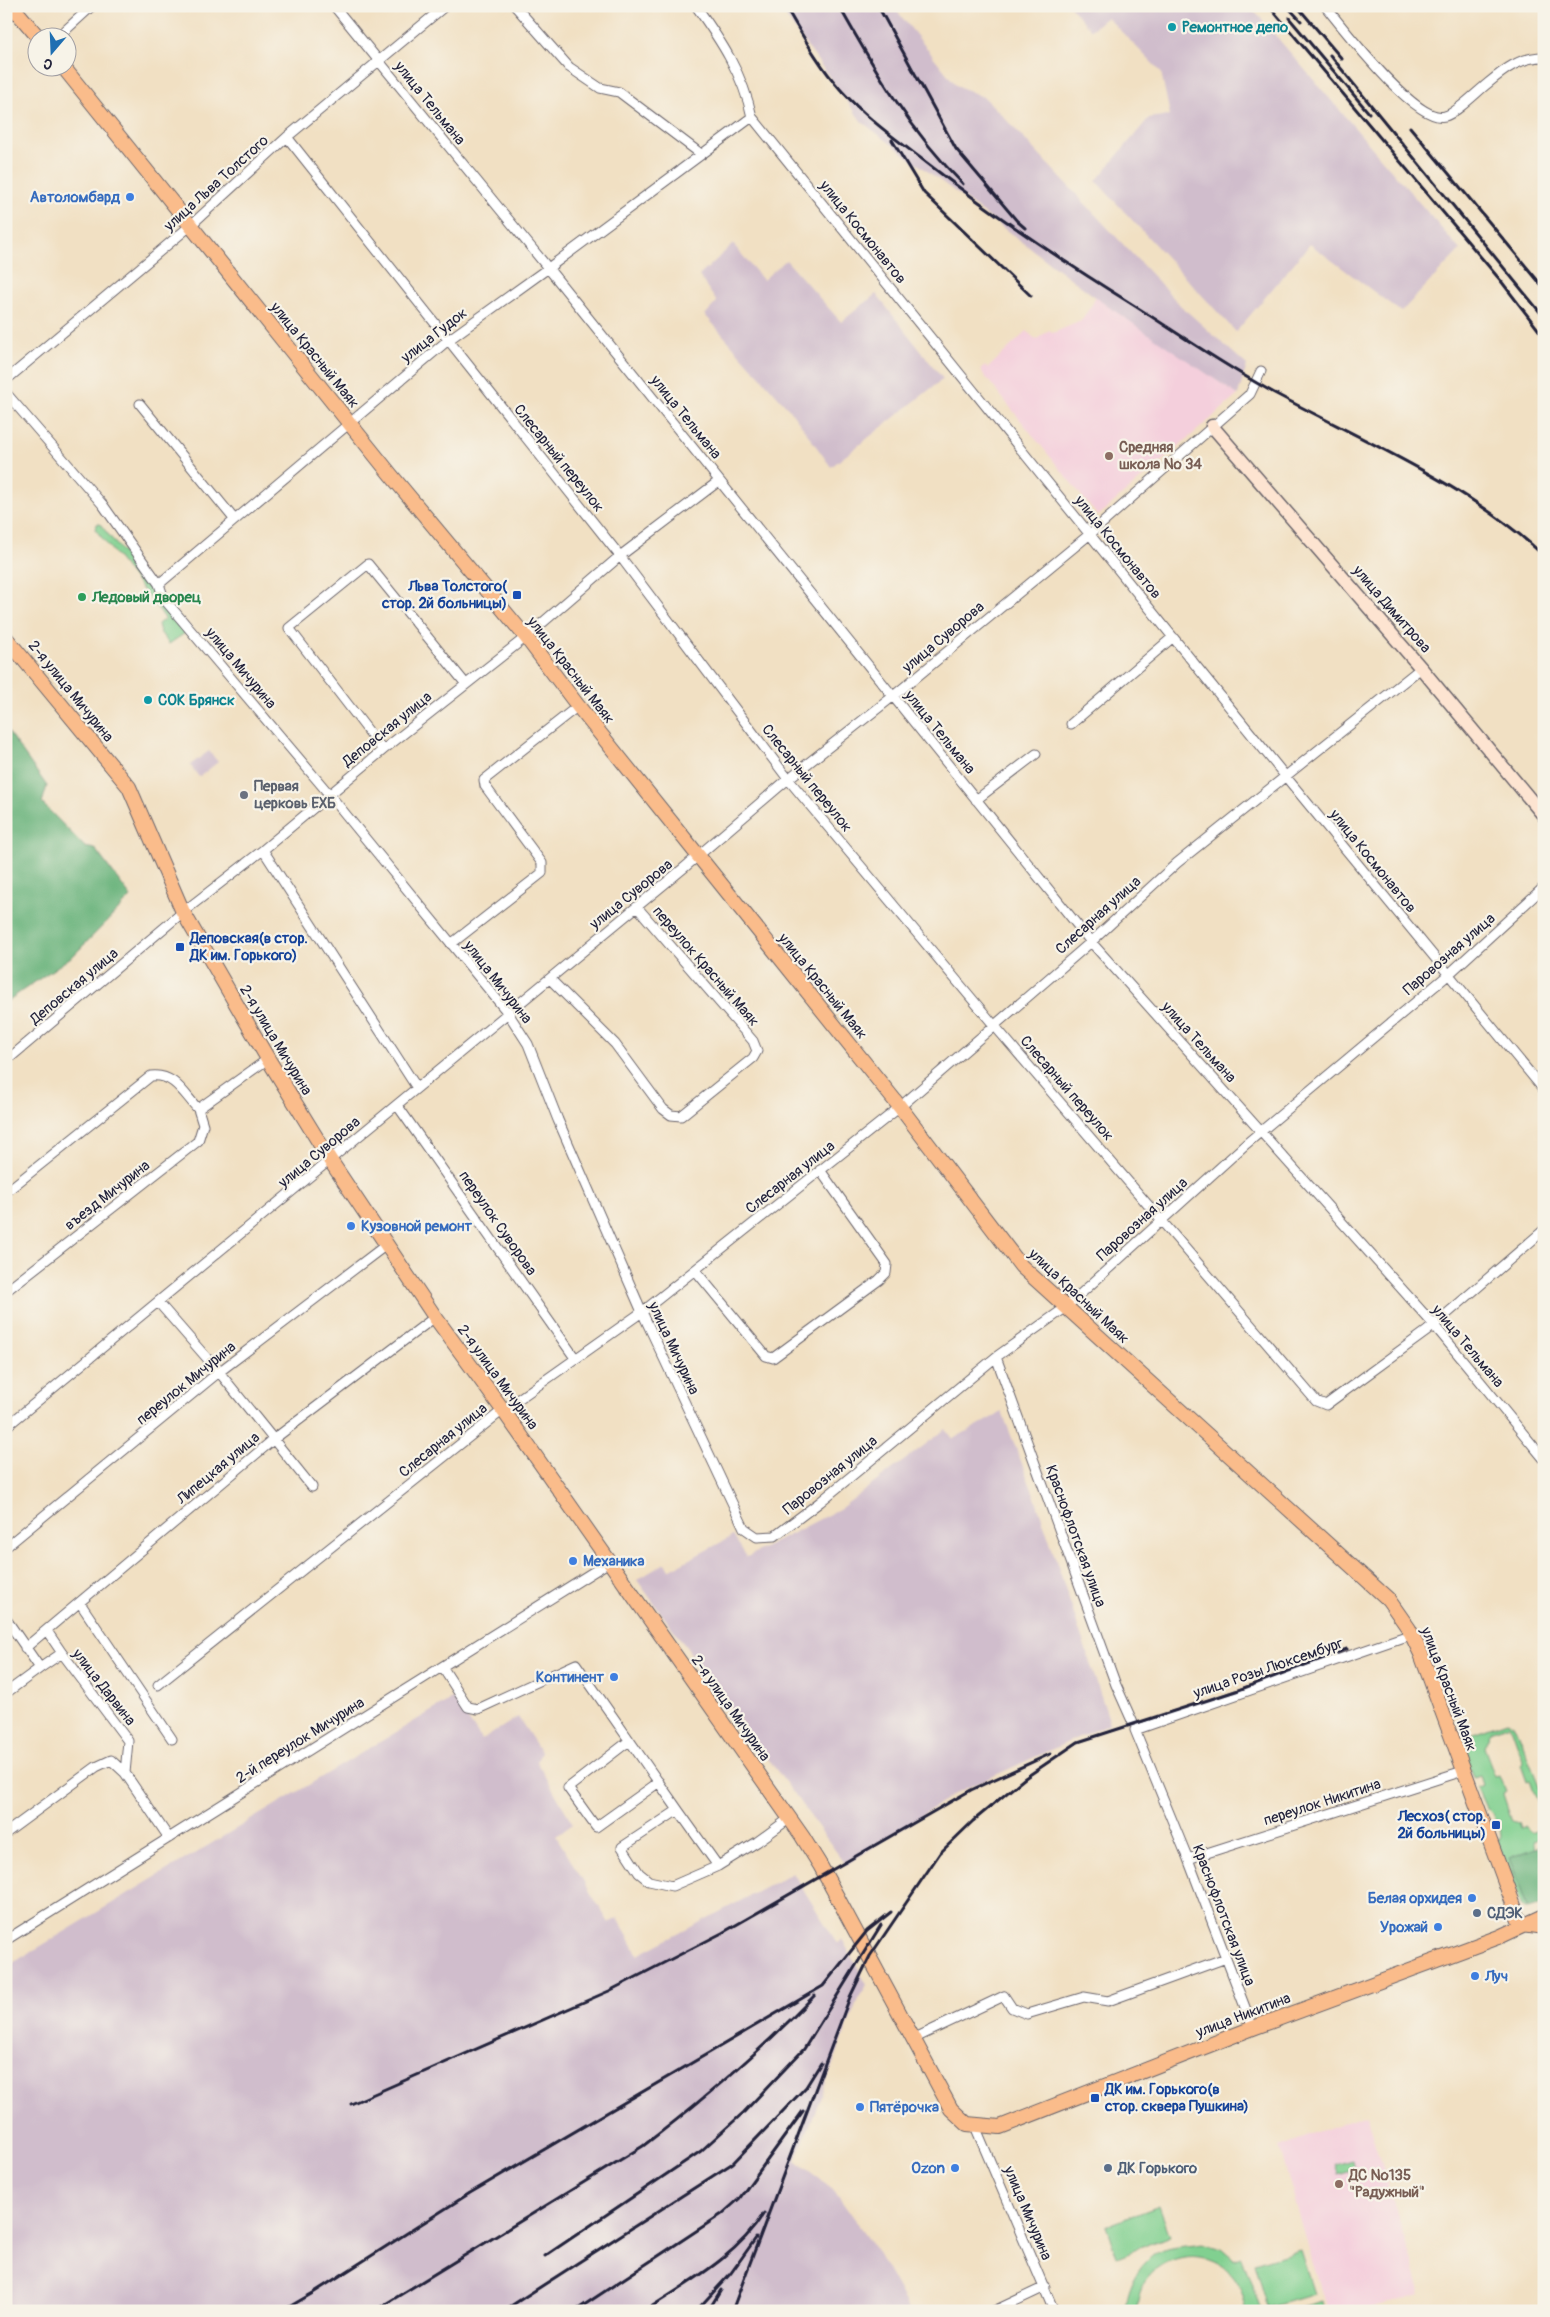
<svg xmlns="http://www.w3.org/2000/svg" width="1550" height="2317" font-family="Pangolin,sans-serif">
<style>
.built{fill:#f4cfdc}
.industrial{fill:#d0bdcc}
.green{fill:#81d090;stroke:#527966}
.forest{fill:#68b27a;stroke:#456a5a}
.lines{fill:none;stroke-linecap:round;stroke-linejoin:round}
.street-casing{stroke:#6a646b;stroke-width:11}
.secondary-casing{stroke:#6a646b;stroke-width:15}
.primary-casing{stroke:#6a646b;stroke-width:16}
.street{stroke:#fff;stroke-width:9}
.secondary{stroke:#fde4d1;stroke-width:12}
.primary{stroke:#fabc8b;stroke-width:14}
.rail{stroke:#22223b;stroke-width:3}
.culture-dot{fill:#0f9aa8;stroke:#f7f3e8;stroke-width:2}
.shop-dot{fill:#3f7fe0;stroke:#f7f3e8;stroke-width:2}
.education-dot{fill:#8d6e63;stroke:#f7f3e8;stroke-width:2}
.transit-dot{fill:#1a4fb4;stroke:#f7f3e8;stroke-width:2}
.leisure-dot{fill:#2e9e5b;stroke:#f7f3e8;stroke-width:2}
.worship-dot{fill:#6b7280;stroke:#f7f3e8;stroke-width:2}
.service-dot{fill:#5c6f8a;stroke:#f7f3e8;stroke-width:2}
.labels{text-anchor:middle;stroke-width:4.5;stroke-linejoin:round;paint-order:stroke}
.culture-label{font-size:15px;font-weight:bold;fill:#0d838f;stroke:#f7f3e8;text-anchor:start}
.street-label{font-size:15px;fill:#22223b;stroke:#f7f3e8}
.shop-label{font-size:15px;font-weight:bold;fill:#366cbe;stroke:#f7f3e8;text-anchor:end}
.education-label{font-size:15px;font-weight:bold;fill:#785e54;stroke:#f7f3e8;text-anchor:start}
.transit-label{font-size:15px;font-weight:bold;fill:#164399;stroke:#f7f3e8;text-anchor:end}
.leisure-label{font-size:15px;font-weight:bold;fill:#27864d;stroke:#f7f3e8;text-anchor:start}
.worship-label{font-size:15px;font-weight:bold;fill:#5b616d;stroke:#f7f3e8;text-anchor:start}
.service-label{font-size:15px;font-weight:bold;fill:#4e5e75;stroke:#f7f3e8;text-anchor:start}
</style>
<rect width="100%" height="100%" fill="#f7f3e8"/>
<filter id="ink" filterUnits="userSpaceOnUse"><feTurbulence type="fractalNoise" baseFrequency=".02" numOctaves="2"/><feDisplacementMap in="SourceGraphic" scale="10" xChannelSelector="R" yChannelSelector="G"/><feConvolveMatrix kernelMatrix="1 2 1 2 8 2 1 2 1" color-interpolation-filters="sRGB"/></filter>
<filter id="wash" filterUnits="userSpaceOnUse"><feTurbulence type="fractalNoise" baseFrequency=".0096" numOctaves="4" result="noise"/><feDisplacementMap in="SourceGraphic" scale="20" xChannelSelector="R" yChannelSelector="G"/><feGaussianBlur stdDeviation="1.12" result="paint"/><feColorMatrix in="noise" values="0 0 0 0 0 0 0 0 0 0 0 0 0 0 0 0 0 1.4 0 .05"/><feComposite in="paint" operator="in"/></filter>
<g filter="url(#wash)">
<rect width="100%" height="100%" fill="#f1e0c3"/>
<path class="built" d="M1095,296l143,99 -140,121 -118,-146 5,-4 3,2 39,-37 9,9 13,-10 4,3 28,-12 12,-18z
M1367,2114l54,180 -57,17h-37l-48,-165z"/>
<path class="industrial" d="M778,6h115l63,79 29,13 13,13 183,195 66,59 -9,30 -132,-90 -244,-183z
M1070,6h180l210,244 -59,62 -91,-68 -74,88 -140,-151 53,-63 21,-3 -9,-43 -54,-55 -16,13z
M733,244l30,36 23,-20 55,62 35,-28 67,85 -112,88 -40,-56 -86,-96 12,-13 -18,-26z
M209,751l9,11 -19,15 -9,-12z
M1002,1412l34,88 74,223 -154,70 -110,72 -209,-285 28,-17 4,7 64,-34 14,21 94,-49 105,-79 7,10z
M453,1698l29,42 36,-23 23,35 -4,10 36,62 -17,12 53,87 9,-5 20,37 155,-82 44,70 5,-4 25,46 -9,14 -62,162 37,28 43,61 34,61h-904v-344z"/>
<path class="green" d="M97,524h3l85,106v3l-16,11 -9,-12 -2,-8 7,-6 -70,-89z
M1507,1721l7,3 26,64 4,-1v20l-4,2 -10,-28 -3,1 -6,-17 2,-2 -14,-39 -18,7 -7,16 11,29 4,-1 7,17 -3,2 9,27 6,2 2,6 5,-2 5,5 14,-5v10l-11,4 3,7 -27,10 19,51 -6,-3 -24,-63 3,-8 -8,-22 -7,-5 -9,-20 6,-3 -3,-9 -6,2 -15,-40z
M1353,2160l2,9 -17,5 -3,-9z
M1159,2206l11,30 -53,21 -11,-31z
M1202,2243l19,6 13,11 8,-3 19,54h-14c-3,-9 -5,-22 -10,-30 -29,-45 -100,-24 -100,30h-12c0,-23 18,-57 41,-63 12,-3 25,-3 36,-5z
M1300,2250l14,44 -47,14 -13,-44z
M1321,2301l2,10h-36z"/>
<path class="forest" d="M6,729l41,57 -5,17 43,44 10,2 36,48 -57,58 -68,47z
M1544,1845v59l-16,5 -19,-51z"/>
</g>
<g filter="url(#ink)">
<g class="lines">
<defs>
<path id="street" d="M334,6l214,262 543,674 343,383 110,134
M515,6l54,61 31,21 19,4 82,62
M696,6c25,35 47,68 56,111l534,660 258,313
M1325,6c19,23 91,118 120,110 10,-2 33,-25 42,-32 18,-15 33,-27 57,-27
M57,38l35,-32
M752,117l-205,152 -100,72 -288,243 5,15 165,195 179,219 20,31 30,76 84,192 102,216 13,9 18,-1 45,-34 176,-145 69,-49 181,-164 202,-169 96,-88
M287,137l333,419 168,223 205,245 323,377 10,4 8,-6 93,-68 117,-101
M6,380l184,-154 97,-89 158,-131
M6,393l97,112 56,79
M140,404l94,115
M1071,724l102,-87
M383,750l-94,-122 79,-64 97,119
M976,800l60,-46
M263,850l154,238
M451,944l91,-71v-10l-57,-77 -1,-6 94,-74
M550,979l65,65 48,65 8,6 10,1 72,-58 4,-7 -4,-10 -116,-134
M6,1061l177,-149 80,-62 120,-100 143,-113 94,-81 99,-75
M397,1105l178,253
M6,1192l145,-116c23,-3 33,18 47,33
M695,1270l71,86 7,2 106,-78 7,-7 1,-9 -67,-94
M6,1291l192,-150 5,-16 -5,-16 70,-50
M158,1302l61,70 93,115
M996,1357l120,328 17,38
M6,1427l679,-560 103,-88 103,-81 199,-164 160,-140 11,-23
M6,1547l213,-175 167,-127
M80,1603l92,136
M6,1619l34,49 22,-15 66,88 -3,32 44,65
M47,1631l15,22
M25,1648l249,-209 161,-122
M443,1668l25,39 10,2 98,-45 102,146 -56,37 17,26 10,8 23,5 46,-20 39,-24 33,-24
M158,1685l345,-275 139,-98 258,-205 191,-165 86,-79 244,-195
M6,1693l34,-25
M629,1741l-61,47 28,39 63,-45
M678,1810l40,56
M6,1833l90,-66 15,-7 14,13
M1188,1859l275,-88
M6,1940l603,-378
M1253,2028l-65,-169 -53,-129 277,-96
M913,2039l91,-43 8,12 15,6 57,-17 24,4 118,-43
M975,2126l79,185
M994,2311l51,-24"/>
<path id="secondary" d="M1212,426l209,242 123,148"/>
<path id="primary" d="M12,6l27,32
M64,68l327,407 135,162 52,69 322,401 121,159 367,333 21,30 12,25 100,271
M6,638l123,149 54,125 85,147 62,101 105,157 68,93 299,426 18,29 131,244 16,15 33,3 253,-99 246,-91 45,-21
M1522,1925l22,3"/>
</defs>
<use href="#street" class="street-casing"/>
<use href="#secondary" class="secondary-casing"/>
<use href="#primary" class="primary-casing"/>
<use href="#street" class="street"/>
<use href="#secondary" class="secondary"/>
<use href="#primary" class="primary"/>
<path class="rail" d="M785,6c17,28 33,58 55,83 26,29 57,51 87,74 64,50 131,95 200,138 51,32 100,67 153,95 88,47 192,91 264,160
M839,6c36,64 72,126 124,178
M878,6l78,143 61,72 8,7
M1269,6l232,275 43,56
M1287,6l14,15
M1297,6l45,53
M1289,18l80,95
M1330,55l214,262
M1410,127l134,161
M892,140l32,53 107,103
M351,2104l258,-113 113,-58 249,-143 79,-36
M545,2256l156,-105 43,-39 60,-63 77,-124
M282,2311l31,-18 157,-100 353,-207 44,-55 24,-19
M374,2311l269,-165c60,-46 119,-96 172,-151
M503,2311l230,-148 73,-76 15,-24
M575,2311l147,-97 17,-15 64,-88
M645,2311c42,-28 92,-54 119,-98
M696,2311l35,-38 25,-35
M708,2311l13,-21
M732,2311l118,-314 20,-41 70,-103 33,-32 52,-43 53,-36 158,-51 111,-42"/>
</g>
</g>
<g class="culture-dot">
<circle cx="1172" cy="27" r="5"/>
<circle cx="148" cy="700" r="5"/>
</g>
<g class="shop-dot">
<circle cx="130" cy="197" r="5"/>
<circle cx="351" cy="1226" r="5"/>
<circle cx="573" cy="1561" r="5"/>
<circle cx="614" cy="1677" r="5"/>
<circle cx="1472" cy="1898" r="5"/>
<circle cx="1438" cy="1927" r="5"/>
<circle cx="1475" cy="1976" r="5"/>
<circle cx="860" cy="2107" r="5"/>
<circle cx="955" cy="2168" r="5"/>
</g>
<g class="education-dot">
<circle cx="1109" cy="456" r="5"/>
<circle cx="1339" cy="2184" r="5"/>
</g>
<g class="transit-dot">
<rect x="512" y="590" width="10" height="10" rx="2.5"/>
<rect x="175" y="942" width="10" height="10" rx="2.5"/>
<rect x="1491" y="1820" width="10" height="10" rx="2.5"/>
<rect x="1090" y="2093" width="10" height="10" rx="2.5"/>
</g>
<circle class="leisure-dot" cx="82" cy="597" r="5"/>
<circle class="worship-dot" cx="244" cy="795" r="5"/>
<g class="service-dot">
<circle cx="1477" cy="1913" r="5"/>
<circle cx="1108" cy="2168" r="5"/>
</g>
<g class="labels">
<g class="culture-label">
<text x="1182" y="32">Ремонтное депо</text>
<text x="158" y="705">СОК Брянск</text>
</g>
<g class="street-label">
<text transform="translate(430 103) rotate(51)" y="5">улица Тельмана</text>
<text transform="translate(216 183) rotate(-42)" y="5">улица Льва Толстого</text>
<text transform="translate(863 232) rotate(51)" y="5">улица Космонавтов</text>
<text transform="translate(434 335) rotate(-38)" y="5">улица Гудок</text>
<text transform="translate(315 355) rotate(51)" y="5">улица Красный Маяк</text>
<text transform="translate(686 417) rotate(51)" y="5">улица Тельмана</text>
<text transform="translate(559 458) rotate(51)" y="5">Слесарный переулок</text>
<text transform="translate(1118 547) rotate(51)" y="5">улица Космонавтов</text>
<text transform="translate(1392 609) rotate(49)" y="5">улица Димитрова</text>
<text transform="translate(943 637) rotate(-40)" y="5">улица Суворова</text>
<text transform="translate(241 668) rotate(50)" y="5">улица Мичурина</text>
<text transform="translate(571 670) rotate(52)" y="5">улица Красный Маяк</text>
<text transform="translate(71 691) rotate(51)" y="5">2-я улица Мичурина</text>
<text transform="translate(387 729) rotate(-39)" y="5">Деповская улица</text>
<text transform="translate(940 732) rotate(51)" y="5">улица Тельмана</text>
<text transform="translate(807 778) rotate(51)" y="5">Слесарный переулок</text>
<text transform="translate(1373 861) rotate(51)" y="5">улица Космонавтов</text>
<text transform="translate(631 894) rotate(-39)" y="5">улица Суворова</text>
<text transform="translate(1098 915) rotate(-42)" y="5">Слесарная улица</text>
<text transform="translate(1449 954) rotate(-41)" y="5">Паровозная улица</text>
<text transform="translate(706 966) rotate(49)" y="5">переулок Красный Маяк</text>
<text transform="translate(498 982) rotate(52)" y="5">улица Мичурина</text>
<text transform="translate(74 986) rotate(-40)" y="5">Деповская улица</text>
<text transform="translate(823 986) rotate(51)" y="5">улица Красный Маяк</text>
<text transform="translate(276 1040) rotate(59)" y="5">2-я улица Мичурина</text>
<text transform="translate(1199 1042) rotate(48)" y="5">улица Тельмана</text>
<text transform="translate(1067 1088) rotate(49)" y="5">Слесарный переулок</text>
<text transform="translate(319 1152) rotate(-40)" y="5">улица Суворова</text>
<text transform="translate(790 1177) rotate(-38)" y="5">Слесарная улица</text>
<text transform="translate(107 1195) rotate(-38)" y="5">въезд Мичурина</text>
<text transform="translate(1142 1219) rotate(-42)" y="5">Паровозная улица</text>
<text transform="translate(498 1223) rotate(55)" y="5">переулок Суворова</text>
<text transform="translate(1079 1296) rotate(43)" y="5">улица Красный Маяк</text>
<text transform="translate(1468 1346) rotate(50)" y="5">улица Тельмана</text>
<text transform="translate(674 1348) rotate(65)" y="5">улица Мичурина</text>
<text transform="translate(498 1377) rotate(54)" y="5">2-я улица Мичурина</text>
<text transform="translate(186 1383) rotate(-39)" y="5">переулок Мичурина</text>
<text transform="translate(443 1440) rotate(-39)" y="5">Слесарная улица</text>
<text transform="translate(218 1468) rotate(-40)" y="5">Липецкая улица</text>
<text transform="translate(830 1475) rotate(-39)" y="5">Паровозная улица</text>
<text transform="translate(1076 1536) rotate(70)" y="5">Краснофлотская улица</text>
<text transform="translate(1268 1668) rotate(-19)" y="5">улица Розы Люксембург</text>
<text transform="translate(104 1687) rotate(52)" y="5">улица Дарвина</text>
<text transform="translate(1449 1689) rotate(69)" y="5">улица Красный Маяк</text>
<text transform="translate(731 1708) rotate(55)" y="5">2-я улица Мичурина</text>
<text transform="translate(300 1740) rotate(-32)" y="5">2-й переулок Мичурина</text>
<text transform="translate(1322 1802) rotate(-18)" y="5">переулок Никитина</text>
<text transform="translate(1224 1915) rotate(69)" y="5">Краснофлотская улица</text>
<text transform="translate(1243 2015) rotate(-21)" y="5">улица Никитина</text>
<text transform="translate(1028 2213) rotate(67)" y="5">улица Мичурина</text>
</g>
<g class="shop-label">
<text x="120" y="202">Автоломбард</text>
<text x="361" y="1231" text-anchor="start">Кузовной ремонт</text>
<text x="583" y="1566" text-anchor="start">Механика</text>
<text x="604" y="1682">Континент</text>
<text x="1462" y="1903">Белая орхидея</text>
<text x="1428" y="1932">Урожай</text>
<text x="1485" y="1981" text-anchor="start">Луч</text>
<text x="870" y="2112" text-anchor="start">Пятёрочка</text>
<text x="945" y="2173">Ozon</text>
</g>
<g class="education-label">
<text x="1119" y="452">Средняя<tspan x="1119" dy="17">школа № 34</tspan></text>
<text x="1349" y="2180">ДС №135<tspan x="1349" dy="17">"Радужный"</tspan></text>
</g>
<g class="transit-label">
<text x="507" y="591">Льва Толстого(<tspan x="507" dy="17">стор. 2й больницы)</tspan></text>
<text x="190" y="943" text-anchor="start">Деповская(в стор.<tspan x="190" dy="17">ДК им. Горького)</tspan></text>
<text x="1486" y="1821">Лесхоз( стор.<tspan x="1486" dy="17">2й больницы)</tspan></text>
<text x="1105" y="2094" text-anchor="start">ДК им. Горького(в<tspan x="1105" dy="17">стор. сквера Пушкина)</tspan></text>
</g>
<g class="leisure-label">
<text x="92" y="602">Ледовый дворец</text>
</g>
<g class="worship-label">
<text x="254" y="791">Первая<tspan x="254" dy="17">церковь ЕХБ</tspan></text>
</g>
<g class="service-label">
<text x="1487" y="1918">СДЭК</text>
<text x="1118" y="2173">ДК Горького</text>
</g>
</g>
<rect width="1550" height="2317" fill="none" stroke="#f7f3e8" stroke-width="25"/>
<g transform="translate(52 52) rotate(199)"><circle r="24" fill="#f7f3e8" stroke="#a29fa3"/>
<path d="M0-4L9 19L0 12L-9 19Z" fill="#1f6fb2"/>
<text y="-8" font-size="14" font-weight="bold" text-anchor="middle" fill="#22223b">С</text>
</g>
</svg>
